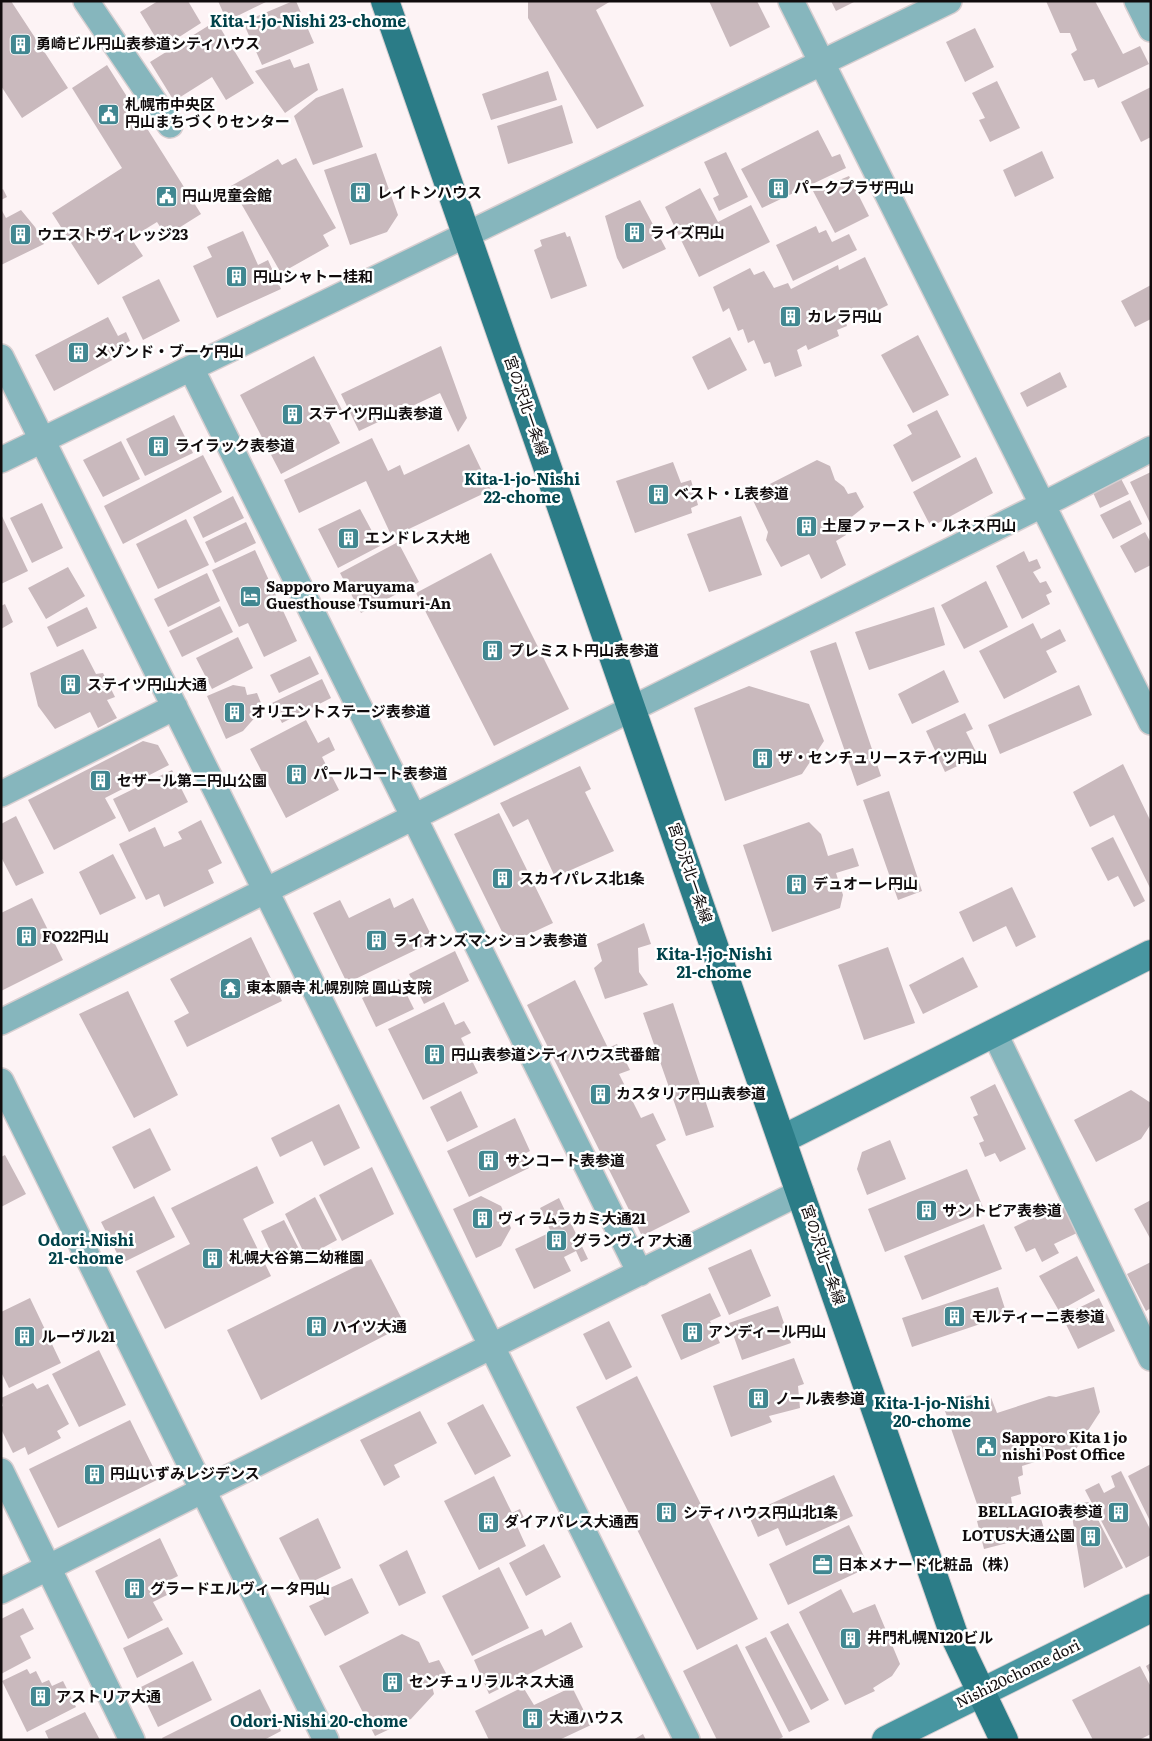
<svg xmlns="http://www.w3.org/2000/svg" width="1152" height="1741" font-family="Literata,'Noto Sans JP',serif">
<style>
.building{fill:#c9b9bd}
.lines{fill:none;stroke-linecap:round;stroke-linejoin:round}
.street-casing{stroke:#d7ced0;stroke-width:28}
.secondary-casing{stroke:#d7ced0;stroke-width:30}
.primary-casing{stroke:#d7ced0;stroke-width:30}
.street{stroke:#86b6bd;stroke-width:25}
.secondary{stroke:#4896a1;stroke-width:28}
.primary{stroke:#2b7c87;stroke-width:28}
.labels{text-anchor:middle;stroke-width:5;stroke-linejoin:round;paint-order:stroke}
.poi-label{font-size:15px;font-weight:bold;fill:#110c0d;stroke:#fff;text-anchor:start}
.street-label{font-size:15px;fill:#110c0d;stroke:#fff}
.neighbourhood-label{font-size:16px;font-weight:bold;fill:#00424a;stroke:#fff}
</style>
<rect width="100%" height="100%" fill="#fdf3f5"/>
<path class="building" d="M1,1h10l57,87 -46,30 -21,-32z
M158,1h30l13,22 -39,25 -22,-36z
M218,1h50l-41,20z
M293,1h3l18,42 -52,22 -19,-43z
M528,1h83l-15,9 48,96 -47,23 -69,-111z
M709,1h48l13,26 -40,20z
M831,1h25l-20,10z
M1046,1h49l28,53 17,-8 9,18 -51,24 -4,-9 -10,2 -13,-27 6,-4 -7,-17h-10z
M216,21l38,62 -28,17 -14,-23 -38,24 -24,-39z
M975,28l19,39 -29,15 -19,-40z
M290,59l4,9 15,-5 9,27 -33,23 -30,-42z
M107,65l94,149 -35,22 -9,-14 -26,16 12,18 -45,29 -46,-72 70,-45 -50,-80z
M548,71l9,29 -66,20 -9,-26z
M997,81l23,47 -30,14 -11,-22 6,-2 -13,-25z
M1151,87v50l-10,5 -20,-40z
M343,88l20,59 -50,18 -19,-49 22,-18z
M562,105l11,38 -65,21 -11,-38z
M818,130l14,27 8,-3 6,14 -84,40 -21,-39z
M1042,151l12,27 -39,19 -12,-27z
M726,152l22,45 -29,14 -6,-13 6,-3 -15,-33z
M376,153l22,62 -11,17 -37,13 -26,-75z
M296,158l40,70 -13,7 6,11 -48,27 -50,-87 47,-27 4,6z
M849,176l20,40 -34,17 -22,-42z
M700,188l18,34 33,-17 19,37 -71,35 -34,-70z
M3,189l4,8 -6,3v-10z
M640,200l26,49 -43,20 -6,-11 -12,-42z
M1,209l5,9 15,-8 14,17 9,17 -43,21z
M816,226l3,7 7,-3 6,12 17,-8 8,16 -64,31 -17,-36z
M243,231l15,34 10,-5 13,29 -64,29 -24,-52 19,-9 -5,-10z
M565,232l2,5 3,-1 17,50 -36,13 -17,-49 8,-4 -2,-6z
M865,257l23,48 -30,15 -3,-6 -10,6 2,6 -10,4 2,6 -31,14 -2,-5 -9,5 5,16 -27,11 -5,-15 -6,2 -10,-24 -6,3 -5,-14 -5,2 -9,-23 -6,4 -10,-25 37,-19 4,7 10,-4 10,17 14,-5 3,6 47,-24 1,5z
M159,279l21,42 -37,19 -21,-43z
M1151,285v34l-16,8 -14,-26z
M108,317l10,19 8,-4 4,9 -16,8 4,8 -64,34 -19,-36z
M918,335l31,60 -36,18 -32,-58z
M730,337l17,33 -39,20 -16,-33z
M441,346l26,72 -9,14 -18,-39 -81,38 -18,-37z
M314,356l28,54 -15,8 13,25 -59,31 -41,-79z
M1060,372l7,15 -40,20 -7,-14z
M937,410l24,47 -49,25 -19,-37 19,-11 -5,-9z
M174,415l19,38 -48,23 -19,-37z
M372,438l16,33 12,-6 4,10 65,-31 22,46 -99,47 -26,-56 -67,32 -15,-33z
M121,441l19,38 -37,18 -20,-37z
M203,455l19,37 -99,52 -19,-38z
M976,457l17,36 -62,34 -18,-35z
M817,460l13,6 5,14 9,7 4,7 8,-2 8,15 -15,12 -3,16 -10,6 10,24 -25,14 -12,-25 -28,13 -15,-27 2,-8 -18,-38z
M673,462l8,21 10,-3 7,25 -7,3 1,5 -57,20 -19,-52z
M1151,472v53l-21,-43z
M1118,473l11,21 -29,14 -10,-22z
M233,496l11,22 -41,20 -10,-21z
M1130,500l12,24 -29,15 -13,-24z
M42,503l21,45 -31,15 -22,-45z
M360,509l20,37 -42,22 -20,-39z
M1,514l27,57 -27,13z
M741,516l21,59 -53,17 -22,-58z
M186,519l23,46 -51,24 -22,-45z
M246,522l10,21 -41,20 -10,-21z
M1145,532l6,11v22l-16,8 -15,-27z
M398,542l21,40 -58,31 -21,-40z
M255,550l42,91 -33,16 -16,-34 -9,4 -27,-57z
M1024,551l5,11 8,-3 4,9 -8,4 7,11 6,-2 6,11 -6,3 4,9 -28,15 -26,-53z
M491,553l78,156 -75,37 -78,-153z
M68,567l17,29 -39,23 -18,-31z
M207,573l13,28 -52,26 -14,-28z
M986,581l22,46 -44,22 -23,-44z
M5,604l8,18 -12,7v-23z
M220,606l13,26 -51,25 -13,-26z
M87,607l10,21 -40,19 -10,-20z
M934,607l11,38 -76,25 -14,-38z
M1033,623l8,16 19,-10 6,12 -20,10 11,21 -53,27 -25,-48z
M238,637l15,31 -41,21 -16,-31z
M836,642l45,134 -24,10 -47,-135z
M83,649l13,25 7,-1 12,24 -8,3 10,18 -19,10 -8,-16 -35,17 -17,-23 -8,-33z
M310,656l9,18 -40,19 -9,-18z
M944,670l15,32 -47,22 -14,-30z
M322,679l9,19 -49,25 -10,-20z
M233,685l12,2 2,8 10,-2 4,10 -6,5 2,7 -14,16 -17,8 -19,-43z
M1079,685l13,30 -92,39 -12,-29z
M749,686l60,18 15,37 -22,33 -77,27 -31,-93z
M965,713l8,16 -7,3 12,24 -33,16 -19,-41z
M306,720l12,23 11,-6 6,13 -13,7 17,33 -53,28 -36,-69z
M143,741l15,4 11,20 -64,33 11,20 -62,32 -26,-50z
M1123,764l28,58v68l-37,-75 -24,12 -17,-35z
M580,766l11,23 -6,3 29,59 -59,26 -27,-58 -15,8 -13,-24z
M172,770l16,32 -59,30 -16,-33z
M889,791l33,100 -24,9 -35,-100z
M499,813l54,110 -45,21 -54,-110z
M16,816l28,57 -28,13 -15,-29v-33z
M201,820l21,43 -14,7 6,13 -50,24 -5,-13 -13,6 -27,-56 36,-17 9,20 18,-8 -4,-7z
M809,822l12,12 7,22 25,-8 6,18 -23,7 7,22 -3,13 -68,24 -29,-87z
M1113,837l32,64 -11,6 -16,-31 -10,5 -17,-33z
M113,854l23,44 -36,17 -21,-43z
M1012,887l24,50 -20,10 -10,-21 -33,16 -14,-30z
M32,898l31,62 -62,31v-78z
M390,898l4,10 19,-10 18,37 -6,4 3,5 -81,39 -34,-70 27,-13 9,18z
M644,923l7,21 -13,4 1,24 9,13 -43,14 -11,-31 8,-7 -5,-17z
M251,937l31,64 -95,46 -13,-26 15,-8 -19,-34z
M888,947l27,76 -51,17 -26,-75z
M455,951l14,30 -45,23 -15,-30z
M963,957l15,30 -55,27 -14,-29z
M399,979l15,30 -38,18 -14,-29z
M575,980l33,68 9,-4 13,26 -11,4 22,44 12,-5 13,27 -10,5 34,67 -48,24 -115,-231z
M128,991l50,104 -44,23 -55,-104z
M444,1002l11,23 9,-4 7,12 -10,5 17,35 -55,27 -35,-71z
M673,1003l41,124 -28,9 -43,-123z
M995,1084l31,65 -26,13 -5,-9 -10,4 -6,-14 5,-2 -11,-24 5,-2 -8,-18z
M1131,1090l20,13v21l-10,15 -45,23 -22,-42z
M461,1091l17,36 -31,15 -17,-35z
M339,1104l21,44 -36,18 -12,-25 -32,16 -9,-19z
M515,1118l15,33 -8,4 7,13 -60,29 -22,-46z
M150,1128l21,42 -37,19 -22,-42z
M890,1140l16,39 -39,16 -10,-26 5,-17z
M5,1155l21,39 -25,13v-50z
M257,1166l17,37 -31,16 28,57 -106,53 -29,-58 54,-27 -19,-36z
M372,1167l22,47 -52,27 -23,-46z
M967,1169l18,43 -100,40 -17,-43z
M154,1196l21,41 -53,26 -21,-41z
M481,1196l20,10 10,22 -10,18 -25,12 -23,-49z
M315,1197l22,43 -31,17 -21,-43z
M559,1198l29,61 -7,3 -5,-11 -12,6 7,14 -37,18 -19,-40 36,-17 -11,-24z
M1151,1200v40l-17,-31z
M1062,1203l15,30 -23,11 5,9 -17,9 -7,-14 -9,4 -12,-25z
M284,1220l15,29 -24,12 -14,-30z
M984,1224l18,45 -80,31 -18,-44z
M751,1249l20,47 -42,19 -21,-47z
M1077,1256l18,35 -36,20 -20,-35z
M371,1259l34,66 -144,75 -34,-70z
M1151,1262v46l-5,3 -19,-37z
M998,1287l9,28 -95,32 -10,-29z
M710,1293l11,23 -11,5 10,22 -39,17 -20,-45z
M30,1298l31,65 -52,25 -8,-16v-60z
M1099,1298l16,33 -37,18 -16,-33z
M778,1306l13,37 -49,17 -13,-37z
M609,1321l23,46 -26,13 -23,-46z
M99,1350l27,55 -47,22 -27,-53z
M794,1358l10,26 -6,2 2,22 -31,8 3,6 -41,15 -18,-51z
M637,1376l121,243 -61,31 -121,-243z
M33,1383l4,6 11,-5 21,40 -12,7 4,7 -33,17 -3,-8 -12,6 -12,-24v-22l2,-1 -2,-8z
M1094,1387l6,25 -24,37 -54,17 1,9 -5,2 3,17 -10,3 1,7 -15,5 -3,-7 -16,5 -33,-96 17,-6 -2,-7 15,-4 3,6 12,-5 7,18 52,-17 7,1z
M483,1404l28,52 -36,19 -28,-52z
M420,1411l17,32 -43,22 6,12 -16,9 -24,-46z
M130,1420l29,59 -101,49 -29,-59z
M1151,1464v59l-23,-47z
M1121,1471l30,60v24l-25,13 -41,-78 14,-7 5,10 11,-6 -4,-11z
M834,1475l19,41 -67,30 -8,-18 -20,9 -10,-23z
M494,1476l18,37 8,-4 5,11 -9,4 10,22 -47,24 -35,-69z
M1089,1502l34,66 -39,20 -14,-84z
M1037,1505l7,24 -10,3 1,4 -51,13 -7,-28z
M318,1518l23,50 -38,18 -24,-48z
M849,1525l20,42 -81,38 -19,-41z
M160,1538l18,38 -16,8 5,11 -14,7 10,18 -35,19 -33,-68z
M544,1544l17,33 -35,19 -17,-33z
M407,1550l19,43 -27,13 -20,-41z
M499,1567l30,61 -57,28 -30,-60z
M352,1578l17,35 -44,23 -16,-30 15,-7 -3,-7z
M841,1589l12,24 22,-9 25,60 -8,12 -19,12 2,3 -30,14 -46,-93z
M23,1608l11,21 -14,7 11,22 -30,16v-55z
M571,1622l12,25 -94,47 -15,-34 68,-31 3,7z
M788,1623l41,77 -18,10 -41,-78z
M168,1627l15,27 -46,24 -14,-30z
M402,1634l17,8 10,21 10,-3 9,17 -16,9 2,8 -23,25 -36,17 -36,-70z
M766,1637l44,85 -21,10 -44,-85z
M737,1644l46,93 -6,3h-60l-34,-69z
M193,1661l19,39 -54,27 -19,-39z
M1151,1663v13l-5,-10z
M1140,1666l11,21v47l-12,6h-46l-21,-40z
M27,1669l3,5 6,-3 6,12 7,-3 3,6 11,-5 13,26 -49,25 -25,-51z
M523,1687l11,18 38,-18 19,38 -32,15h-70l-14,-29z
M260,1689l21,42 -17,9h-101l-1,-2z
M85,1712l15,28h-51l-4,-9z
M643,1734l3,6h-13z"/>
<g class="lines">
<defs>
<path id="street" d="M86,1l84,124
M791,1l360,721
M1137,1l14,28
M1,357l686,1383
M191,368l449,905
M1,460c316,-153 632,-306 948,-459
M1,794l174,-87
M1,1022l1059,-526 91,-47
M994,1032l157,326
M1,1081l325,659
M1,1471l131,269
M1,1591l800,-399"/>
<path id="secondary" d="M783,1139l368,-185
M886,1740l265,-132"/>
<path id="primary" d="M385,1l569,1634 50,105"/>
</defs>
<use href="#street" class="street-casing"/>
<use href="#secondary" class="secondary-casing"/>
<use href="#primary" class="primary-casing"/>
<use href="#street" class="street"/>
<use href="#secondary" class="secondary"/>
<use href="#primary" class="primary"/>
</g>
<defs>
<symbol id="building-square" viewBox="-11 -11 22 22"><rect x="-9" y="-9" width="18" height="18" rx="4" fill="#418791" stroke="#fff"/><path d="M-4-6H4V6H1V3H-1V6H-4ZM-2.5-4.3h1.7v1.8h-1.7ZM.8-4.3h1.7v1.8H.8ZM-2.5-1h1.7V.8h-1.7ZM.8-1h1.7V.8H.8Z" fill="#fff"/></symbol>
<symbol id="civic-square" viewBox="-11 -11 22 22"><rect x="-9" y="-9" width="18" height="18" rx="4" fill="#418791" stroke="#fff"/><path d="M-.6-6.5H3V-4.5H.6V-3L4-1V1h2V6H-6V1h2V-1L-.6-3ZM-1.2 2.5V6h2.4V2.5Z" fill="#fff"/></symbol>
<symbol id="hotel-square" viewBox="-11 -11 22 22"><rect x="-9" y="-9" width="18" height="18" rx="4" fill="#418791" stroke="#fff"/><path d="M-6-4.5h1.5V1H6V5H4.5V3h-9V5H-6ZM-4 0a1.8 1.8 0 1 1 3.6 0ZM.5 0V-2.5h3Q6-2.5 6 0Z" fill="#fff"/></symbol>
<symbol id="temple-square" viewBox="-11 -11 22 22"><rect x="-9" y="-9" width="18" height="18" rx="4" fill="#418791" stroke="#fff"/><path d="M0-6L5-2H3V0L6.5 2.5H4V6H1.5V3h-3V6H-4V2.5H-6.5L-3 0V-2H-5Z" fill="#fff"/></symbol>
<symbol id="office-square" viewBox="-11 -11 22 22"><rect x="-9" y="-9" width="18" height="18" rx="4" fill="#418791" stroke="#fff"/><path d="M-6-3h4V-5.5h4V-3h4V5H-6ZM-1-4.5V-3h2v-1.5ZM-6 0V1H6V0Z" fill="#fff"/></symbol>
</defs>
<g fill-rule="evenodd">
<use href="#building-square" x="8" y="32" width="25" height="25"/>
<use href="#civic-square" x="96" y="102" width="25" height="25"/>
<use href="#building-square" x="766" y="176" width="25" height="25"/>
<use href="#building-square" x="348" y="180" width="25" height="25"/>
<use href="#civic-square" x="154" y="184" width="25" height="25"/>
<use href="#building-square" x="622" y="220" width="25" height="25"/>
<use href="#building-square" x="8" y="222" width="25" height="25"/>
<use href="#building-square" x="224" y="264" width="25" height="25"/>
<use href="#building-square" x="778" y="304" width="25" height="25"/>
<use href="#building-square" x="66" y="340" width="25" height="25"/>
<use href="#building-square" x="280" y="402" width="25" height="25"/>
<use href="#building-square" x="146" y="434" width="25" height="25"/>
<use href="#building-square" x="646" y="482" width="25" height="25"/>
<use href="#building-square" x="794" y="514" width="25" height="25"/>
<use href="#building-square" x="336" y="526" width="25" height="25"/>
<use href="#hotel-square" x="238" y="584" width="25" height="25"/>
<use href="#building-square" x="480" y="638" width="25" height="25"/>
<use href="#building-square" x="58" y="672" width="25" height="25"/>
<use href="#building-square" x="222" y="700" width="25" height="25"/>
<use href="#building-square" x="750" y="746" width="25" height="25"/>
<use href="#building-square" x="284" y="762" width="25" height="25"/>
<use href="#building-square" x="88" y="768" width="25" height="25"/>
<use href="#building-square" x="490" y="866" width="25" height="25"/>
<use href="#building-square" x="784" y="872" width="25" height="25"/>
<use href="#building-square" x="14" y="924" width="25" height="25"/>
<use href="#building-square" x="364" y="928" width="25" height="25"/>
<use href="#temple-square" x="218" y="976" width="25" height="25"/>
<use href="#building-square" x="422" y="1042" width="25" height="25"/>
<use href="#building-square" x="588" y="1082" width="25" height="25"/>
<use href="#building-square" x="476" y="1148" width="25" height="25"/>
<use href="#building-square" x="914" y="1198" width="25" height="25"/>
<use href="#building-square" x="470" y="1206" width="25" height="25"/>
<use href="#building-square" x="544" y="1228" width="25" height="25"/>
<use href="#building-square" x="200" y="1246" width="25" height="25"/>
<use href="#building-square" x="942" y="1304" width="25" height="25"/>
<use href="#building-square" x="304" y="1314" width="25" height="25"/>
<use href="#building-square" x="680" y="1320" width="25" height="25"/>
<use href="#building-square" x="12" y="1324" width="25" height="25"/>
<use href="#building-square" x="746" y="1386" width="25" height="25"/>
<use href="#civic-square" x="974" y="1434" width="25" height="25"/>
<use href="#building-square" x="82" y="1462" width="25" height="25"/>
<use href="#building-square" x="1106" y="1500" width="25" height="25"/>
<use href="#building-square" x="654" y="1500" width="25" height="25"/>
<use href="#building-square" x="476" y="1510" width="25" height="25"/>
<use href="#building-square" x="1078" y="1524" width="25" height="25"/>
<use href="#office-square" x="810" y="1552" width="25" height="25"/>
<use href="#building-square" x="122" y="1576" width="25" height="25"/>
<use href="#building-square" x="838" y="1626" width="25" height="25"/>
<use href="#building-square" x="380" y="1670" width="25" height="25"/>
<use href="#building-square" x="28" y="1684" width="25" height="25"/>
<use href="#building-square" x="520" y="1706" width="25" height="25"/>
</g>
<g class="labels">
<g class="poi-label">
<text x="36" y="49">勇崎ビル円山表参道シティハウス</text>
<text x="125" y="110">札幌市中央区<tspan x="125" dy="17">円山まちづくりセンター</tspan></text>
<text x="794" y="193">パークプラザ円山</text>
<text x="377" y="198">レイトンハウス</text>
<text x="182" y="201">円山児童会館</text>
<text x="650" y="238">ライズ円山</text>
<text x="37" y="240">ウエストヴィレッジ23</text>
<text x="253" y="282">円山シャトー桂和</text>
<text x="807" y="322">カレラ円山</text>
<text x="94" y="357">メゾンド・ブーケ円山</text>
<text x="308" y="419">ステイツ円山表参道</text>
<text x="175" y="451">ライラック表参道</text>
<text x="674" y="499">ベスト・L表参道</text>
<text x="822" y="531">土屋ファースト・ルネス円山</text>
<text x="365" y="543">エンドレス大地</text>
<text x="266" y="592">Sapporo Maruyama<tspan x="266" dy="17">Guesthouse Tsumuri-An</tspan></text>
<text x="509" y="656">プレミスト円山表参道</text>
<text x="87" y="690">ステイツ円山大通</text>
<text x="251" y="717">オリエントステージ表参道</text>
<text x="778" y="763">ザ・センチュリーステイツ円山</text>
<text x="313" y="779">パールコート表参道</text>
<text x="117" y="786">セザール第二円山公園</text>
<text x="519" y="884">スカイパレス北1条</text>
<text x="813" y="889">デュオーレ円山</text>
<text x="42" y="942">FO22円山</text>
<text x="393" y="946">ライオンズマンション表参道</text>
<text x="246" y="993">東本願寺 札幌別院 圓山支院</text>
<text x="451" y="1060">円山表参道シティハウス弐番館</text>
<text x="616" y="1099">カスタリア円山表参道</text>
<text x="505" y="1166">サンコート表参道</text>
<text x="942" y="1216">サントピア表参道</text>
<text x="498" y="1224">ヴィラムラカミ大通21</text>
<text x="572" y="1246">グランヴィア大通</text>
<text x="229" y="1263">札幌大谷第二幼稚園</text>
<text x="971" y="1322">モルティーニ表参道</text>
<text x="332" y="1332">ハイツ大通</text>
<text x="708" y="1337">アンディール円山</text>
<text x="41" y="1342">ルーヴル21</text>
<text x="775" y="1404">ノール表参道</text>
<text x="1002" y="1443">Sapporo Kita 1 jo<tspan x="1002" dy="17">nishi Post Office</tspan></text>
<text x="110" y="1479">円山いずみレジデンス</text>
<text x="1103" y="1517" text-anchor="end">BELLAGIO表参道</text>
<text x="683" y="1518">シティハウス円山北1条</text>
<text x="504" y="1527">ダイアパレス大通西</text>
<text x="1075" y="1541" text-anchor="end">LOTUS大通公園</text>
<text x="838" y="1570">日本メナード化粧品（株）</text>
<text x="150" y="1594">グラードエルヴィータ円山</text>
<text x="867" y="1643">井門札幌N120ビル</text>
<text x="409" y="1687">センチュリラルネス大通</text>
<text x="56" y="1702">アストリア大通</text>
<text x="549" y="1723">大通ハウス</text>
</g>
<g class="street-label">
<text transform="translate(526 406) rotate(71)" y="5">宮の沢北一条線</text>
<text transform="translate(690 873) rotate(71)" y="5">宮の沢北一条線</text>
<text transform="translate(823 1255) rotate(71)" y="5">宮の沢北一条線</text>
<text transform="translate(1018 1674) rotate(-26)" y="5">Nishi20chome dori</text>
</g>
<g class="neighbourhood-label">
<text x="308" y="27">Kita-1-jo-Nishi 23-chome</text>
<text x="522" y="485">Kita-1-jo-Nishi<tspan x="522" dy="18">22-chome</tspan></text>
<text x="714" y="960">Kita-1-jo-Nishi<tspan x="714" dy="18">21-chome</tspan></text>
<text x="86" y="1246">Odori-Nishi<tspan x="86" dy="18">21-chome</tspan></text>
<text x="932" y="1409">Kita-1-jo-Nishi<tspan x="932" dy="18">20-chome</tspan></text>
<text x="319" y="1727">Odori-Nishi 20-chome</text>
</g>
</g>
<rect width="1152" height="1741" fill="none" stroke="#110c0d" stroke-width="5"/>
</svg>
